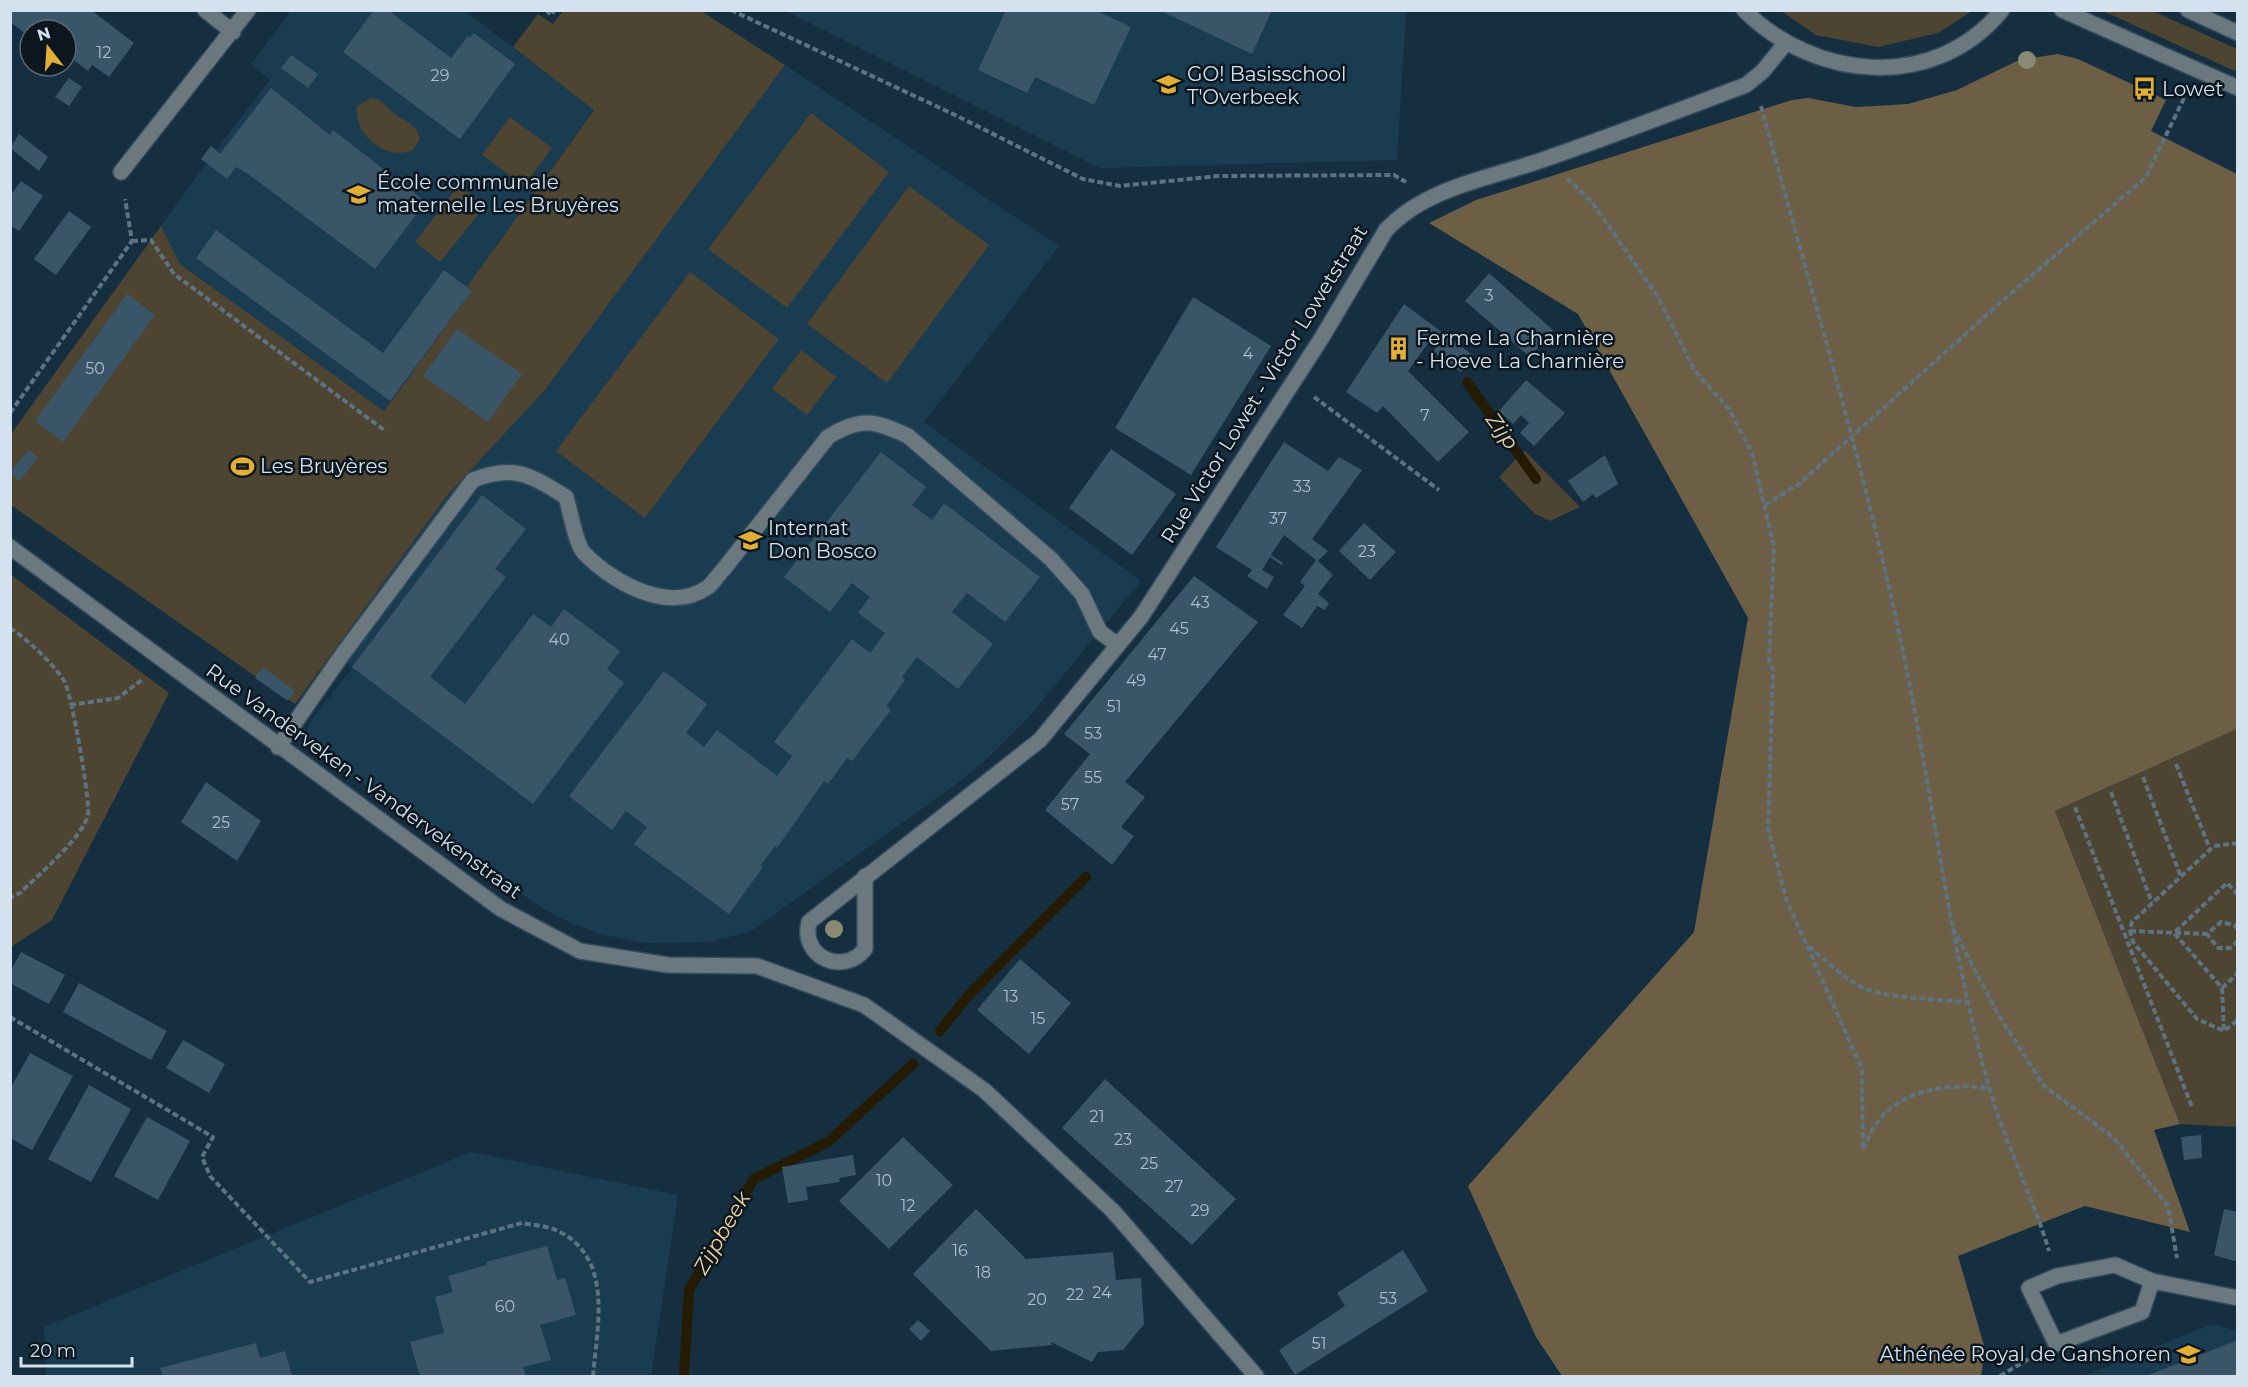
<svg xmlns="http://www.w3.org/2000/svg" width="2248" height="1387" font-family="Montserrat,sans-serif">
<style>
.built{fill:#1a3c51}
.green{fill:#4d4432}
.forest{fill:#6c5f45}
.lines{fill:none;stroke-linecap:round;stroke-linejoin:round}
.stream{stroke:#251a02;stroke-width:10}
.building{fill:#3a5568}
.minor-casing{stroke:#334c5c;stroke-width:18}
.path{stroke:#5d7382;stroke-width:4;stroke-dasharray:6 3;stroke-linecap:butt}
.minor{stroke:#6c7880;stroke-width:15}
.tree{fill:#8b8974}
.labels{text-anchor:middle;stroke-width:5;stroke-linejoin:round;paint-order:stroke}
.number-label{font-size:16px;fill:#adbfcc}
.poi-label{font-size:20px;fill:#d3e2ee;stroke:#0b161e;text-anchor:start}
.street-label{font-size:20px;fill:#d3e2ee;stroke:#0b161e}
.water-label{font-size:21px;font-style:italic;fill:#efd5a2;stroke:#0b161e}
</style>
<rect width="100%" height="100%" fill="#152f40"/>
<path class="built" d="M291,11h174l129,98 -127,178 5,4 -88,120 -204,-147 -19,-38 45,-63 -5,-4 10,-13 5,4 54,-70 -19,-16z
M786,11h620l-9,149 -297,8z
M785,65l274,181 -135,176 217,159 -114,138 -32,32 -33,29 -211,151 -40,11 -64,1 -43,-8 -33,-12 -29,-15 -237,-165 5,-21 42,-54 -17,-19 110,-151 100,-108z
M471,1152l207,43 -27,181h-605l-2,-49z
M2212,1324l25,7v45h-153z"/>
<path class="green" d="M563,11h138l84,54 -240,325 -100,108 -150,206 -284,-199v-71l150,-208 19,38 204,147 88,-120 -5,-4 127,-177 -81,-63 25,-33 15,10z
M1781,11h191l-34,22 -60,14 -62,-12z
M2103,11h50l84,38v23z
M371,98c14,1 16,12 27,18 11,7 18,9 22,23l-7,11c-27,12 -60,-16 -56,-44z
M811,113l78,59 -102,136 -79,-59z
M510,117l42,31 -28,38 -42,-31z
M459,185l26,21 -45,56 -25,-20z
M909,186l80,59 -102,138 -80,-59z
M690,272l89,67 -134,179 -89,-67z
M801,350l35,27 -29,38 -35,-26z
M1524,451h1l55,56 -30,14 -15,-7 -36,-37z
M10,574l159,119 -117,227 -41,27z
M2237,729v398l-57,-3 -125,-313z"/>
<path class="forest" d="M2058,54l20,5 88,41 -15,31 86,43v555l-182,82 125,313 -26,6 36,102 -105,-26 -127,50 27,93 -4,27h-419l-26,-39 -68,-151 226,-254 54,-314 -170,-304 -149,-91 47,-23 316,-100 16,-2 48,9 52,-3 49,-14 62,-30z"/>
<g class="lines">
<path class="stream" d="M1467,382l69,97
M940,1031l26,-33 120,-121
M684,1376l5,-86 65,-111 74,-37 85,-78"/>
</g>
<path class="building" d="M10,10h81l43,33 -25,34 -17,-12 -4,6 -22,-17v-24h-36v7l-20,-15z
M374,10h14l63,48 17,-22 2,2 4,-5 41,31 -55,75 -117,-87z
M1006,10h89l36,17 -37,78 -59,-28 -8,16 -49,-23z
M1159,10h113l-20,44z
M291,55l27,19 -10,14 -27,-20z
M69,78l13,9 -13,19 -14,-9z
M271,88l59,47 3,-5 93,72 -51,67 -127,-95 -12,-7 -9,12 -26,-20 10,-13 9,8z
M19,134l29,23 -9,14 -29,-23z
M21,181l22,15 -24,35 -9,-6v-29z
M69,211l22,16 -35,48 -22,-16z
M216,230l167,123 61,-83 28,21 -82,110 -194,-143z
M1489,273l64,57 -23,27 -65,-56z
M127,294l28,21 -92,127 -28,-21z
M1193,297l78,49 -80,129 -76,-47z
M1404,304l70,52 -13,16 -28,-21 3,-3 -7,-6 -21,29 61,61 -31,30 -55,-56 -6,7 -31,-21z
M457,329l65,45 -34,48 -65,-46z
M1526,380l39,33 -31,33 -14,-13 9,-10 -8,-8 -8,9 -14,-13z
M1284,442l44,29 11,-14 23,13 -50,69 16,12 -10,10 15,14 -15,19 11,9 -4,7 -8,-4 -15,22 -19,-13 22,-29 -5,-4 16,-22 -32,-25 -13,20 12,8 -1,2 -12,-8 -8,13 12,7 -7,12 -20,-13 5,-6 -36,-23z
M1111,449l65,45 -44,61 -63,-47z
M29,450l9,8 -19,23 -9,-9z
M881,452l45,35 -14,18 20,15 12,-17 96,74 -35,45 -38,-29 -15,19 41,32 -35,45 -41,-32 -15,20 3,3 -19,26 5,4 -39,51 -5,-3 -19,26 -4,-3 -47,67 -2,-2 -15,20 3,1 -34,47 -95,-70 13,-17 -21,-16 -14,19 -43,-34 95,-125 43,33 -21,29 18,14 13,-17 60,46 15,-20 -18,-14 78,-103 18,14 15,-20 -27,-20 12,-16 -18,-14 -22,29 -46,-35z
M1605,455l13,29 -22,14 -3,-4 -10,8 -15,-21z
M482,495l44,34 -31,40 11,8 -76,100 35,27 68,-90 18,13 13,-18 56,42 -13,18 17,14 -91,121 -181,-137z
M1364,523l32,29 -26,28 -31,-29z
M1194,576l64,46 -133,160 20,15 -24,30 13,9 -22,29 -67,-55 45,-56 -26,-20z
M263,667l32,24 -7,10 -33,-23z
M206,782l55,39 -24,40 -56,-39z
M21,952l44,23 -16,29 -39,-21v-11z
M1020,959l51,44 -42,51 -52,-44z
M79,983l88,48 -16,29 -88,-48z
M183,1040l42,24 -16,29 -43,-25z
M30,1053l43,23 -41,74 -22,-12v-49z
M1105,1079l131,120 -44,46 -130,-117z
M89,1085l42,24 -40,73 -43,-23z
M147,1117l43,24 -32,59 -44,-24z
M2201,1135l1,23 -18,2 -3,-23z
M903,1137l50,48 -64,64 -50,-48z
M853,1155l3,20 -17,3 1,4 -34,5 2,13 -20,3 -6,-36z
M976,1209l50,50 87,-7 3,28 25,-2 3,46 -21,26 -25,2 -6,10 -41,-20 1,3 -61,6 -78,-77z
M2224,1209l14,3v50l-24,-7z
M547,1246l10,34 8,-2 11,37 -36,10 11,35 -28,7 3,9h-106l-10,-34 34,-9 -9,-36 18,-5 -5,-16 39,-11 -1,-3z
M1403,1250l25,41 -133,84 -16,-25 66,-44 -8,-13z
M918,1320l12,11 -9,10 -12,-12z
M2238,1340v36h-92z
M256,1343l4,15 25,-7 7,25h-129l-3,-8z"/>
<g class="lines">
<defs>
<path id="minor" d="M205,10l28,22
M1744,10c70,70 190,83 258,0
M2062,10l176,78
M2188,10l50,23
M121,172l127,-162
M10,547l491,362 79,42 88,14 89,1 107,39 120,85 129,121 143,165
M278,747l64,-92 131,-175c42,-16 57,-5 93,17 4,13 10,48 18,56 28,29 85,62 124,34 5,-4 10,-12 15,-17l105,-133c32,-20 46,-17 80,-1l143,123 31,35 18,38 18,13
M865,876v73c-21,27 -65,9 -56,-27l231,-182 101,-123 180,-278 65,-109c41,-44 107,-52 162,-72 66,-23 132,-48 198,-73l17,-14 22,-27
M2115,1265l37,16 -10,31 -86,32 -27,-56 28,-12z
M2152,1281l86,17"/>
</defs>
<use href="#minor" class="minor-casing"/>
<path class="path" d="M546,10l5,5 4,-5
M731,10l222,104 130,65 37,7 98,-10 176,-1 12,7
M1761,106c52,193 111,385 149,581 26,133 42,266 78,397 16,57 44,110 61,167
M1567,178l25,24 66,95 36,73 35,39 23,44 22,94 -5,112 4,11 -5,158 18,71 76,170 1,81
M132,241l19,-1 23,34 210,156
M1314,397l125,93
M10,413l122,-172 -7,-42
M1765,505l34,-21 201,-181 146,-126 38,-79
M10,628c14,8 48,40 55,55 7,14 25,115 23,131 -4,23 -51,62 -68,79l-10,5
M70,705l48,-7 25,-19
M2176,764l34,85
M2143,777l38,100
M2111,792l41,111
M2075,807l117,300
M2238,843l-24,3 -82,76 -2,9 3,11 64,77 27,12 14,-11
M2238,895l-11,-12 -53,50 48,55 16,-15
M1953,928l45,86 46,72 69,51 55,69 9,52
M2238,929l-4,-4 -13,-3 -14,12 11,14h12l8,-7
M2130,931l77,3
M1809,946c16,15 33,30 52,41 21,11 80,13 105,15
M2222,988l2,43
M10,1017l203,120 -11,20 8,19 100,106 212,-59c11,2 26,3 36,8 56,27 39,96 35,145
M1863,1149c4,-7 7,-17 13,-25 26,-36 72,-40 113,-36
M2000,1376l32,-19"/>
<use href="#minor" class="minor"/>
</g>
<g class="tree">
<circle cx="2027" cy="60" r="9"/>
<circle cx="834" cy="929" r="9"/>
</g>
<defs>
<symbol id="school-bare" viewBox="-9 -9 18 18"><path d="M0-5L7-2L0 1L-7-2ZM-4 1L0 2.5L4 1V4Q0 6-4 4Z" fill="#e2af34" stroke="#0b161e" stroke-width="2.5" paint-order="stroke"/></symbol>
<symbol id="bus-bare" viewBox="-9 -9 18 18"><path d="M-5-6H5V4H4V6H2V4H-2V6H-4V4H-5ZM-3.5-4V0h7V-4ZM-3.5 1.2v1.5H-2V1.2ZM2 1.2v1.5H3.5V1.2Z" fill="#e2af34" stroke="#0b161e" stroke-width="2.5" paint-order="stroke"/></symbol>
<symbol id="building-bare" viewBox="-9 -9 18 18"><path d="M-4-6H4V6H1V3H-1V6H-4ZM-2.5-4.3h1.7v1.8h-1.7ZM.8-4.3h1.7v1.8H.8ZM-2.5-1h1.7V.8h-1.7ZM.8-1h1.7V.8H.8Z" fill="#e2af34" stroke="#0b161e" stroke-width="2.5" paint-order="stroke"/></symbol>
<symbol id="stadium-bare" viewBox="-9 -9 18 18"><path d="M0-5a6.5 5 0 1 0 0 10a6.5 5 0 1 0 0-10ZM-3.5-1.8h7v3.6h-7Z" fill="#e2af34" stroke="#0b161e" stroke-width="2.5" paint-order="stroke"/></symbol>
</defs>
<g fill-rule="evenodd">
<use href="#school-bare" x="1152" y="68" width="33" height="33"/>
<use href="#bus-bare" x="2128" y="72" width="33" height="33"/>
<use href="#school-bare" x="342" y="178" width="33" height="33"/>
<use href="#building-bare" x="1382" y="332" width="33" height="33"/>
<use href="#stadium-bare" x="226" y="450" width="33" height="33"/>
<use href="#school-bare" x="734" y="524" width="33" height="33"/>
<use href="#school-bare" x="2172" y="1338" width="33" height="33"/>
</g>
<g class="labels">
<g class="number-label">
<text x="104" y="58">12</text>
<text x="440" y="81">29</text>
<text x="1489" y="301">3</text>
<text x="1248" y="359">4</text>
<text x="95" y="374">50</text>
<text x="1425" y="421">7</text>
<text x="1302" y="492">33</text>
<text x="1278" y="524">37</text>
<text x="1367" y="557">23</text>
<text x="1200" y="608">43</text>
<text x="1179" y="634">45</text>
<text x="559" y="645">40</text>
<text x="1157" y="660">47</text>
<text x="1136" y="686">49</text>
<text x="1114" y="712">51</text>
<text x="1093" y="739">53</text>
<text x="1093" y="783">55</text>
<text x="1070" y="810">57</text>
<text x="221" y="828">25</text>
<text x="1011" y="1002">13</text>
<text x="1038" y="1024">15</text>
<text x="1097" y="1122">21</text>
<text x="1123" y="1145">23</text>
<text x="1149" y="1169">25</text>
<text x="884" y="1186">10</text>
<text x="1174" y="1192">27</text>
<text x="908" y="1211">12</text>
<text x="1200" y="1216">29</text>
<text x="960" y="1256">16</text>
<text x="983" y="1278">18</text>
<text x="1102" y="1298">24</text>
<text x="1075" y="1300">22</text>
<text x="1388" y="1304">53</text>
<text x="1037" y="1305">20</text>
<text x="505" y="1312">60</text>
<text x="1319" y="1349">51</text>
</g>
<g class="poi-label">
<text x="1187" y="81">GO! Basisschool<tspan x="1187" dy="23">T'Overbeek</tspan></text>
<text x="2162" y="96">Lowet</text>
<text x="377" y="189">École communale<tspan x="377" dy="23">maternelle Les Bruyères</tspan></text>
<text x="1416" y="345">Ferme La Charnière<tspan x="1416" dy="23">- Hoeve La Charnière</tspan></text>
<text x="260" y="473">Les Bruyères</text>
<text x="768" y="535">Internat<tspan x="768" dy="23">Don Bosco</tspan></text>
<text x="2171" y="1361" text-anchor="end">Athénée Royal de Ganshoren</text>
</g>
<g class="street-label">
<text transform="translate(1264 384) rotate(-58)" y="7">Rue Victor Lowet - Victor Lowetstraat</text>
<text transform="translate(364 781) rotate(36)" y="7">Rue Vanderveken - Vandervekenstraat</text>
</g>
<g class="water-label">
<text transform="translate(1502 431) rotate(54)" y="7">Zijp</text>
<text transform="translate(722 1233) rotate(-60)" y="7">Zijpbeek</text>
</g>
</g>
<rect width="2248" height="1387" fill="none" stroke="#d3e2ee" stroke-width="24"/>
<g transform="translate(48 48) rotate(343)"><circle r="28" fill="#0b161e" stroke="#5b6871" stroke-width="1.5"/>
<path d="M0-4.5L10 22L0 15L-10 22Z" fill="#e2af34"/>
<text y="-9" font-size="16" font-weight="bold" text-anchor="middle" fill="#d3e2ee">N</text>
</g>
<path d="M21 1357v9h111v-9" fill="none" stroke="#d3e2ee" stroke-width="3"/>
<text x="30" y="1357" font-size="18" fill="#d3e2ee" stroke="#0b161e" stroke-width="4.5" paint-order="stroke">20 m</text>
</svg>
